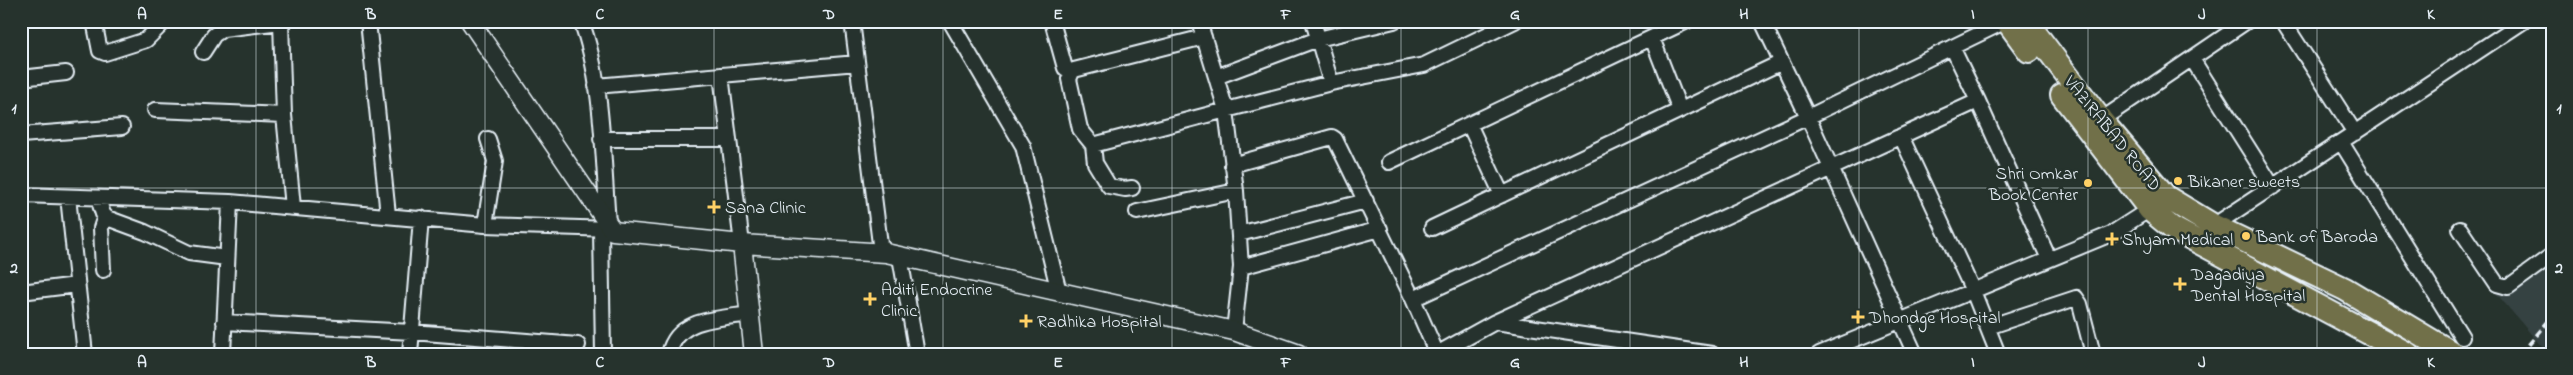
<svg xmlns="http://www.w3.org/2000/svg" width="2573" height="375" font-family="'Indie Flower',sans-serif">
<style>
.built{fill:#354242}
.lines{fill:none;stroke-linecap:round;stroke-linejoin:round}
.minor-casing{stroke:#e8f1f8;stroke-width:18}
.tertiary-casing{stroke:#e8f1f8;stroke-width:21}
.primary-casing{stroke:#e8f1f8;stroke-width:26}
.minor{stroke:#26332d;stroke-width:14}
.tertiary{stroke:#26332d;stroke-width:18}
.primary{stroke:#71704a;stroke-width:22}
.rail{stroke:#e8f1f8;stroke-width:4;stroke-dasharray:8 4;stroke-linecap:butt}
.grid{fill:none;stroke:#e8f1f8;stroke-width:1;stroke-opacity:0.55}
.poi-dot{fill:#ffd166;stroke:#26332d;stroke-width:2}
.labels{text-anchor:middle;stroke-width:5;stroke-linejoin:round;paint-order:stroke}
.street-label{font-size:18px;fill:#e8f1f8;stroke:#26332d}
.poi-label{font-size:18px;fill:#e8f1f8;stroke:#26332d;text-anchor:start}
.neatline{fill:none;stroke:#e8f1f8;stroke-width:2}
.grid-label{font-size:16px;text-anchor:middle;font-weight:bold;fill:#e8f1f8}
</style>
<rect width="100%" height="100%" fill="#26332d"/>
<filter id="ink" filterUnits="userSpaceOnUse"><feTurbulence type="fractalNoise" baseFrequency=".02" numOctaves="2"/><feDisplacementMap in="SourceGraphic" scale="10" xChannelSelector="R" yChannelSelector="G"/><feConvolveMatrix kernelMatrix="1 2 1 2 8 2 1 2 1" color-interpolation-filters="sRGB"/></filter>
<g filter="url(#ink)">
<path class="built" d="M2552,254v100h-4l-52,-61z"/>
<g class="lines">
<defs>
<path id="minor" d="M94,21l6,30 5,2 41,-13 19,-19
M285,21l-4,1 3,93 9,92
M368,21l20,194
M581,21c22,57 22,140 27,202
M852,21l28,223 6,9
M950,21l73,125 36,146
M1052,21l13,47 5,3 134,-34
M1313,21l18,62
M1762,21l46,96 198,-96
M2283,21l72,112
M1652,38l28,72
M203,52l11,-17 9,-6 58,-7
M2192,59l81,128
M1070,71l2,1 -3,7 11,50 13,16 2,18 14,23 16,3 7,-1
M721,75l21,169
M1216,77l102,-38 76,-18
M21,78l45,-5
M596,86l261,-23
M1978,101l71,158
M155,110l129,5
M2101,120l146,-99
M1469,124l33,71
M21,135l101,-8
M1901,136l72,155 25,63
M601,139h128
M2341,142l121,195
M1093,145l133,-35 -27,-89
M1389,162l298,-141
M1232,165l100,-28 3,2 78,160 24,55
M21,195l209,7 255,23 126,4
M68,197l17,157
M98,198l5,16 4,4 38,14 44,21 38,5
M1137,212l99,-21
M485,225l10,-64 -7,-22
M1432,228l350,-166
M2210,228l314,-207
M2460,229l37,55 11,3 44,-32
M601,230l2,124
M1239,234l127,-33
M900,257l17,97
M1241,267l139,-38
M103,270l-2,-42 4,-12
M21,292l56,-7
M1413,299l395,-182 107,237
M224,322l188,10 166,13
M1495,322l483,-221 -26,-54
M1988,327l88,-29 4,6 13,50
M1234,331l7,-64 -5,-76 -10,-81 105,-27 93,-18 91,-44
M223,354l7,-152
M410,354l11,-136
M669,354c8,-37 50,-35 81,-40
M1437,354l58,-32 217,32
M1819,354l292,-120 45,-29"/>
<path id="tertiary" d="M470,21l143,210 129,13 144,9 348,78 65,23
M742,244l12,110"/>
<path id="primary" d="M2007,21l22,30
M2026,21l75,99 65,77 48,29 131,63 109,65
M2062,95l88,115 22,18 236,126"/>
</defs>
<use href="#minor" class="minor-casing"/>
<use href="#tertiary" class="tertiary-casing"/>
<use href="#primary" class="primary-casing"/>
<use href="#minor" class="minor"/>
<use href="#tertiary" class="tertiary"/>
<use href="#primary" class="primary"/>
<path class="rail" d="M2521,354l31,-37"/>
</g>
</g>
<path class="grid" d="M256,21v333M485,21v333M714,21v333M943,21v333M1172,21v333M1401,21v333M1630,21v333M1859,21v333M2088,21v333M2317,21v333M21,188h2531"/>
<g class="poi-dot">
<circle cx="2178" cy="181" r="5"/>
<circle cx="2088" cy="183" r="5"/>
<path d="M711.5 199.5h5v5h5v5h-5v5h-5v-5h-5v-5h5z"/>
<circle cx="2246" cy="236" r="5"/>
<path d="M2109.5 231.5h5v5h5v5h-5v5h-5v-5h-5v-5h5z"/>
<path d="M2177.5 276.5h5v5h5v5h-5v5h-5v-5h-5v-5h5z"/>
<path d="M867.5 291.5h5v5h5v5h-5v5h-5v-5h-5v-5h5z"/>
<path d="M1855.5 309.5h5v5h5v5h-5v5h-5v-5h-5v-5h5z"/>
<path d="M1023.5 313.5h5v5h5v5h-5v5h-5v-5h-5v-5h5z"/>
</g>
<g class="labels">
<g class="street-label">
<text transform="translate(2113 133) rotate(51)" y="6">VAZIRABAD ROAD</text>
</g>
<g class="poi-label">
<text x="2078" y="179" text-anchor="end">Shri Omkar<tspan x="2078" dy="21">Book Center</tspan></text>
<text x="2188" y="187">Bikaner sweets</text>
<text x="725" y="213">Sana Clinic</text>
<text x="2256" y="242">Bank of Baroda</text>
<text x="2122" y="245">Shyam Medical</text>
<text x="2191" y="280">Dagadiya<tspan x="2191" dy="21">Dental Hospital</tspan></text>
<text x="881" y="295">Aditi Endocrine<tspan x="881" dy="21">Clinic</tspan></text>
<text x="1869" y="323">Dhondge Hospital</text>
<text x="1037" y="327">Radhika Hospital</text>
</g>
</g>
<rect width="2573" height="375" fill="none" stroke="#26332d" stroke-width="55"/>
<rect x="28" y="28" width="2518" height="320" class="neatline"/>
<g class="grid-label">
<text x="142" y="19">A</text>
<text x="371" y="19">B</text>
<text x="600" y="19">C</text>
<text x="829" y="19">D</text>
<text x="1058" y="19">E</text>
<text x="1286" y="19">F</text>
<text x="1515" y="19">G</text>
<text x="1744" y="19">H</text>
<text x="1973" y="19">I</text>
<text x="2202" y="19">J</text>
<text x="2431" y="19">K</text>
<text x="14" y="113">1</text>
<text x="2559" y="113">1</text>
<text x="14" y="273">2</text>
<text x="2559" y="273">2</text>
<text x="142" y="367">A</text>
<text x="371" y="367">B</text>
<text x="600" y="367">C</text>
<text x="829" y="367">D</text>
<text x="1058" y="367">E</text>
<text x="1286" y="367">F</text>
<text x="1515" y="367">G</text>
<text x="1744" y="367">H</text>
<text x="1973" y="367">I</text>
<text x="2202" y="367">J</text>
<text x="2431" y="367">K</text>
</g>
</svg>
